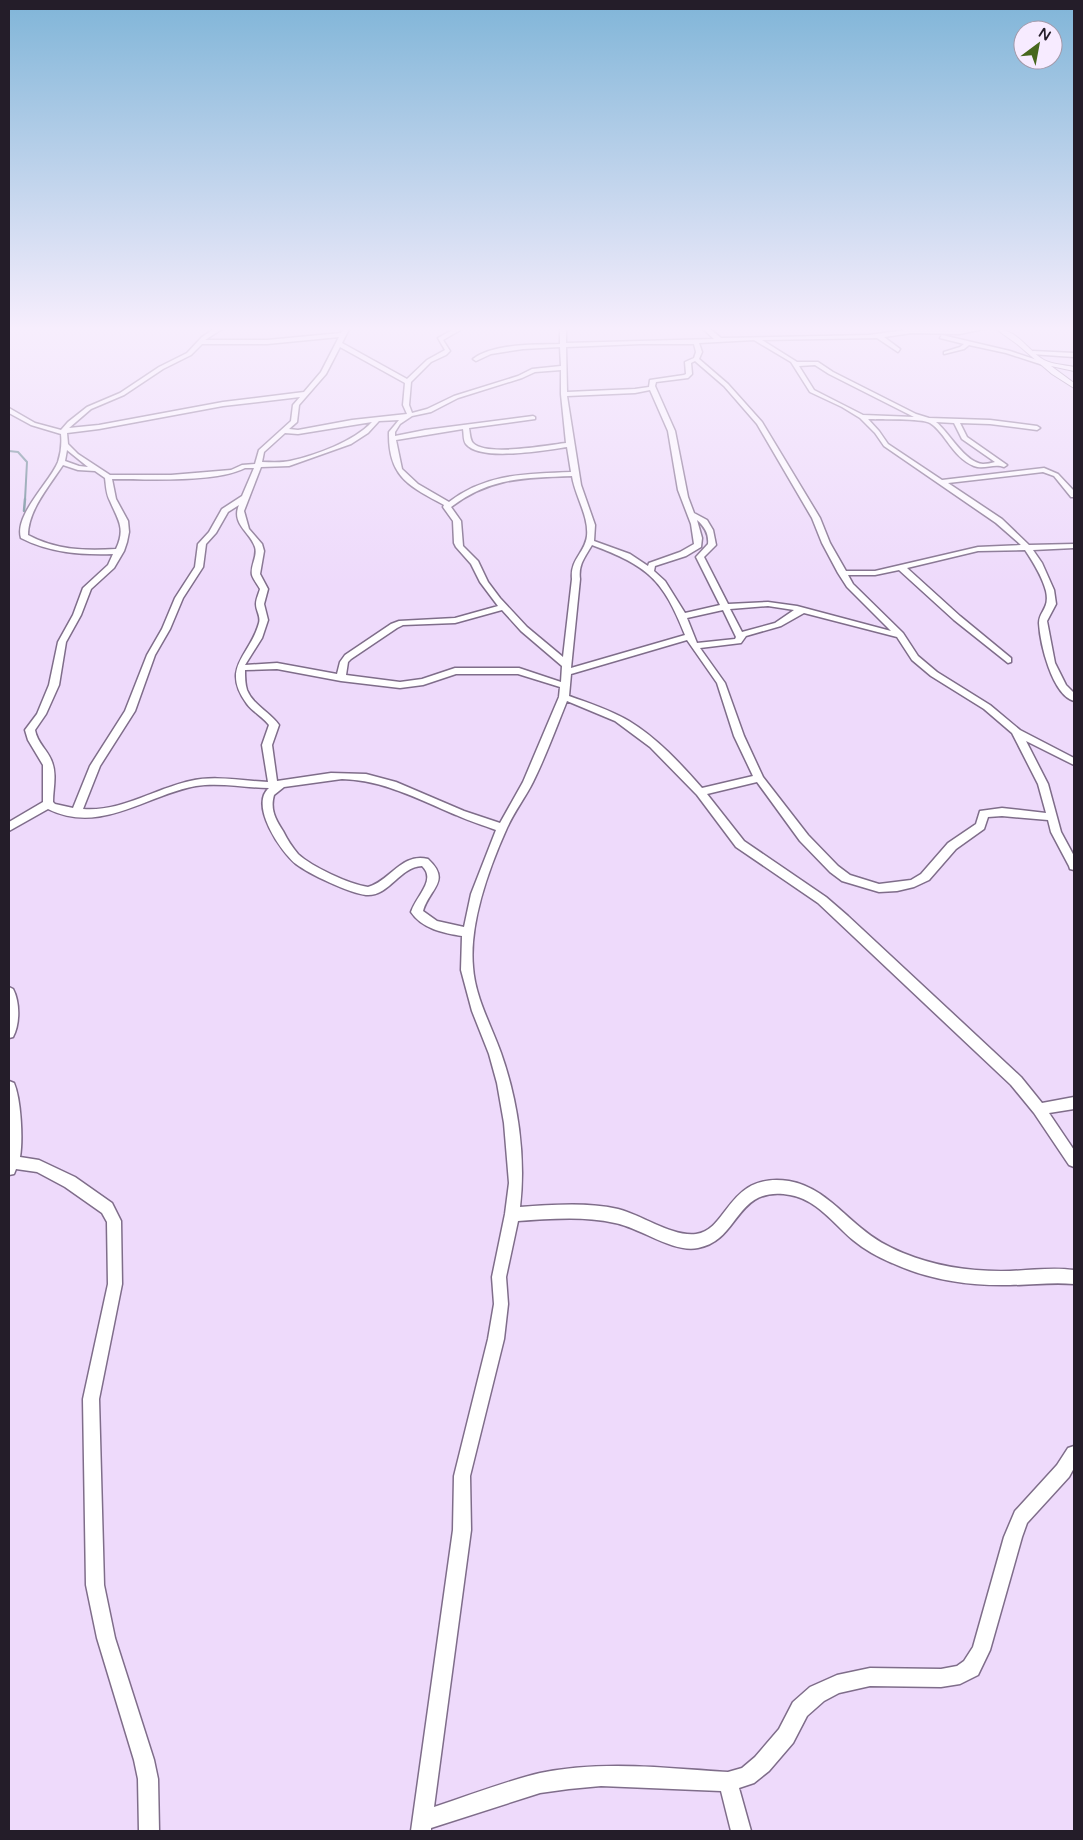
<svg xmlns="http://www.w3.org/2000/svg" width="1083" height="1840" font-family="'Varela Round',sans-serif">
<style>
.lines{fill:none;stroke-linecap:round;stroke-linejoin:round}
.stream-far1{stroke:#688892;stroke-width:2}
.stream{stroke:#688892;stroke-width:2.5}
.minor-casing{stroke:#7f6d8a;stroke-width:3}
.tertiary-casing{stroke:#7f6d8a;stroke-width:2}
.minor{fill:#fff;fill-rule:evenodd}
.tertiary{fill:#fff;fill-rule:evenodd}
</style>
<rect width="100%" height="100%" fill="#eedafb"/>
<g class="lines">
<path class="stream-far1" d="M9,451l9,1 9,10 -2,38"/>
<path class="stream" d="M24,511l1,-12"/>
<defs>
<path id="minor" d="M214,329h8l-17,11h62l74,-7 2,-4h6l-7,14 65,36 20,-19 18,-10 -7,-12 16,-9h8l-19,11 7,11 -4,4 -15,7 -20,20 -2,23 3,8 15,-4 27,-13 64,-20 14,-7 29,-3 -1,-19 -37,2 -32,5 -15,7 -3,-2c20,-16 62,-14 87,-15v-15h6v14l148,-4 -11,-10h7l11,9 148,-3 43,-6h72l-25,5 -47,-1 -28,4 16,12 -2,3 -21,-14 -115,2 35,22h21l15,10 83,42 13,4 61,2 47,6 3,2 -3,2 -47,-6 -30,-1 7,14 40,28 -3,2c-10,-4 -20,3 -30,-1 -22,-9 -28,-33 -44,-43 -8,-5 -51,-3 -62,-4l11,12 9,13 54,36 102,-12 14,6 16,17v6h-3l-17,-21 -11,-4 -95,11 54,36 27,26 45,-1v4l-41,2 9,13 12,27 2,14 -9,17 8,42 11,22 8,8v8c-22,-6 -34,-58 -35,-78 0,-12 11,-14 7,-32 -4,-15 -13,-29 -21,-41l-47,1 -71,17 53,48 51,42v4l-3,1 -54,-43 -55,-50 -24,5h-27l5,9 50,49 15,23 19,16 53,33 30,25 54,28v7l-48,-24 22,43 13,48 13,24v14l-4,-1 -1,-3 -18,-34 -3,-12 -46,-4 -14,1 -4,12 -28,20 -27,31 -15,7 -17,4 -18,1 -37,-11 -12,-9 -30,-31 -43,-59 -50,12 37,47 82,56 22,19 173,161 21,26 32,-6v12l-25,4 25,37v17l-5,-2 -35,-52 -23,-28 -193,-182 -82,-56 -39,-52 -47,-48 -35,-26 -48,-20c-11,27 -21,55 -34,81 -8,16 -19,30 -26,46 -18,40 -38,96 -34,139 2,30 18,58 28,86 17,48 25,104 19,154 32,-2 66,-5 98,2 24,6 54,28 78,25 33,-4 31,-62 93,-53 30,5 50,29 72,47 13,11 27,19 42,25 34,14 71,19 107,18 22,-1 43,-4 64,-1v14c-22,-2 -43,1 -64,1 -41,1 -81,-5 -118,-22 -14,-6 -27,-13 -39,-23 -19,-16 -37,-41 -63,-45 -56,-10 -49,45 -92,53 -26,5 -57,-20 -83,-25 -32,-7 -65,-4 -97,-2l-12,56 2,27 -4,35 -34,137 1,54 -37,277c34,-11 72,-26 106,-34 61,-13 127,-5 188,-1l14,-4 13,-11 24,-28 14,-27 17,-15 27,-12 33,-7 71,1 16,-3 7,-5 9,-14 31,-110 11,-26 42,-46 11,-17 6,-2v22l-5,9 -42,46 -5,14 -32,113 -12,25 -18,9 -19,3 -71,-1 -31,7 -15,8 -17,15 -14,27 -24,28 -15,12 -15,5 12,43h-20l-10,-40 -120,-5 -32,3 -29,4 -109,35v3h-20l42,-301 1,-54 34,-137 6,-35 -2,-27 13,-63 4,-31 -5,-60 -7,-40 -8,-29 -17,-43 -11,-41 1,-34c-18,-3 -40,-7 -51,-24 5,-16 26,-32 11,-46 -23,1 -33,31 -56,29 -17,-2 -57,-21 -70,-31 -15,-12 -47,-59 -27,-76 -24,0 -49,-6 -73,-2 -50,9 -95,49 -148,23l-39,22v-9l34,-20v-37l-15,-25 -3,-10 12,-16 12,-29 9,-43 15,-27 10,-27 25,-23 5,-11c-32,1 -63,-1 -92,-16 -7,-23 29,-56 37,-76 3,-9 4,-19 3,-28l-30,-9 -22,-12v-5l26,15 26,7 7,-8 19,-15 33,-14 39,-26 28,-14 15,-16zM339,337l-18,35 -17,20 -81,10 -124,23 -30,3 22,-19 33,-14 39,-26 28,-14 11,-11h65zM754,340l37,22 19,30 32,15 18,11 15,15 9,13 112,77 25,22 -43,2 -103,24h-29l-16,-28 -10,-25 -58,-96 -34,-38 -29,-25 3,-7 -3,-9zM640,344h54l2,8 -2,6 -9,4 1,12 -2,1 -34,5 -1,7 -14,2 -68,3 -1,-45zM340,347l65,36 -2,22 4,9 -55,6 -54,10 -9,-1 8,-7 2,-17 27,-31zM695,361l29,25 33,38 55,94 10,25 16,30 9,14 44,44 -94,-25 -29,-4 -40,2 -24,-47 12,-12 -3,-15 -6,-10 -13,-7 -6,-16 -13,-66 -20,-45 1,-4 32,-4 4,-4 -1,-11zM815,365l14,9 85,43 -51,-2 -49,-25 -15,-24zM561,370v24l5,49c-19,2 -79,14 -93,0 -3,-3 -3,-10 -4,-15l66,-9v-2l-2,-1 -108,14 -30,6v-4l5,-8 12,-8 19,-4 27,-14 64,-20 13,-6zM650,390l18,41 10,59 13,34 3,20 -14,8 -31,11 -1,3 -18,-12 -36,-13 1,-16 -14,-40 -14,-89 68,-3zM300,397l-7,8 -2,16 -32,29 -4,14 -13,1 -11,5 -60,5h-61l-32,-21 -10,-10 -1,-11 32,-4 124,-23zM399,420l-10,12c-1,45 20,54 55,73l-1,2 10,14 1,22 2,4 15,17 9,18 18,24 -43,12 -56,3 -8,3 -46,31 -5,7 -3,12 -60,-11 -32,2 17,-27 6,-18 -4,-16 4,-15 -8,-15 4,-23 -2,-7 -13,-15 -5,-18 17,-44 28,-1 62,-22 17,-11 11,-12zM372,422c-19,20 -56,33 -82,39 -9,2 -19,1 -28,1l2,-10 21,-19 13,1zM936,422l18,1 8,16 33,23c-4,1 -8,2 -12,2 -18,-1 -34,-32 -47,-42zM463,429c1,5 0,11 3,15 14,18 80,6 101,3l4,25c-44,2 -85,1 -122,30l-31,-18 -16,-15 -6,-29zM67,450l21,17 -9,-1 -14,-5zM63,465l15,5 17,1 10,7c1,7 1,16 5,23 8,19 16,27 6,48 -31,2 -60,1 -88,-14 0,-25 22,-50 35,-70zM245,468h9l-12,28 -20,13 -13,23 -11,12 -3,23 -20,31 -13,31 -15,26 -22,56 -35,55 -17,42 -18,-4 -2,-2c0,-13 4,-27 -1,-40 -4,-12 -15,-19 -17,-32l11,-16 13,-29 7,-43 15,-27 10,-26 23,-21 10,-17 3,-9 2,-10 -1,-11 -12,-22 -4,-20c34,0 104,4 133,-11zM572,476c3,20 17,40 15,60 -2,17 -17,23 -15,43l-9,78 -36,-30 -27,-29 -12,-16 -10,-21 -15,-15 -2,-25 -10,-14c39,-30 74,-29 121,-31zM239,505c-8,19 11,27 16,42 3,9 -5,19 -3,28 1,4 6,10 8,14 -1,4 -4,10 -4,15 0,7 5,12 3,19 -9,33 -39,44 -12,81 6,8 16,13 22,21l-7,20 6,37c-26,-1 -53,-7 -78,-1 -36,8 -69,31 -107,28l17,-43 35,-55 20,-56 15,-26 13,-31 20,-31 3,-23 10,-11 12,-21zM697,520c8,7 12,14 11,24l-12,13 24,48 -35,8 -20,-32 -11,-10 1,-5 31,-10 15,-9 1,-9zM592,545c56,21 71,34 93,90l-114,33 9,-89c-2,-14 5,-22 12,-34zM768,606l26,4 -19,13 -33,9 -12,-23zM502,610l19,21 41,35 -1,16 -42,-14h-64l-33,11 -22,3 -54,-7 2,-13 3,-3 46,-31 6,-3 52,-2zM723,610l13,27 -1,2 -38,4 -10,-25zM804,613l93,24 15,23 19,16 53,33 28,24 26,51 8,29 -44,-5 -22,3 -4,13 -28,19 -27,31 -10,6 -32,4 -29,-9 -12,-9 -30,-31 -45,-58 -19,-41 -19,-53 -25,-35 41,-5 5,-7 35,-10zM687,640l30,43 17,53 19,40 -51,12c-21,-24 -45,-50 -73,-67 -19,-11 -40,-18 -60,-25l2,-22zM277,669l64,12 59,7 23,-3 33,-11h62l42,13 -1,10 -36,85 -23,41 -36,-12 -68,-29 -30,-8 -35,-1 -54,8 -5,-36 7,-20c-9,-13 -26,-20 -32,-35 -2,-6 -2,-13 -2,-20zM342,779c41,1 76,20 114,36 13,6 27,10 40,15l-25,64 -7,33 -27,-6 -14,-10c6,-22 29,-30 5,-52 -26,-7 -38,22 -60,28 -19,-3 -56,-20 -70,-33 -6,-7 -11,-15 -15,-23 -8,-12 -13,-22 -9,-36l10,-8z
M942,335l68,16 36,12 -3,2 -37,-12 -37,-8 -5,4 -20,5v-2l16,-5 4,-3 -24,-6z
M1033,351l41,2v4l-43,-3z
M9,987l4,2c7,13 7,35 0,48l-4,1z
M9,1081l5,2c7,16 9,57 6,74l19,3 36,17 37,26 9,18 1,63 -23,115 5,186 11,53 39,122 4,19 1,52h-20l-1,-52 -4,-19 -37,-122 -11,-53 -3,-186 25,-115 -1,-62 -5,-9 -37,-26 -28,-15 -21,-3 -2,5 -5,1z"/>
<path id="tertiary" d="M996,329c21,0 31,21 48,31 7,4 21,5 30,7v4l-23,-5 23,17v5l-22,-14 -35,-30z"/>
</defs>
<use href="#minor" class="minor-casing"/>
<use href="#tertiary" class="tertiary-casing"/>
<use href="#minor" class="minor"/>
<use href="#tertiary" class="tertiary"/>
</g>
<linearGradient id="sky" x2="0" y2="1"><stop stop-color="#80b5d8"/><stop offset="0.56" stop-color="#f7eefd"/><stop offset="1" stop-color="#f7eefd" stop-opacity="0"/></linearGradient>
<rect width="1083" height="587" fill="url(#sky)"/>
<rect width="1083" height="1840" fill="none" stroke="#241d29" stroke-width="20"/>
<g transform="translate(1038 45) rotate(32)"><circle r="24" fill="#f7ebff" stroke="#a399a9"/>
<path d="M0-4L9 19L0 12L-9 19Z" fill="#47671d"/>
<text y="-8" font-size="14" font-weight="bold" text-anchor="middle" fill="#241d29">N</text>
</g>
</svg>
